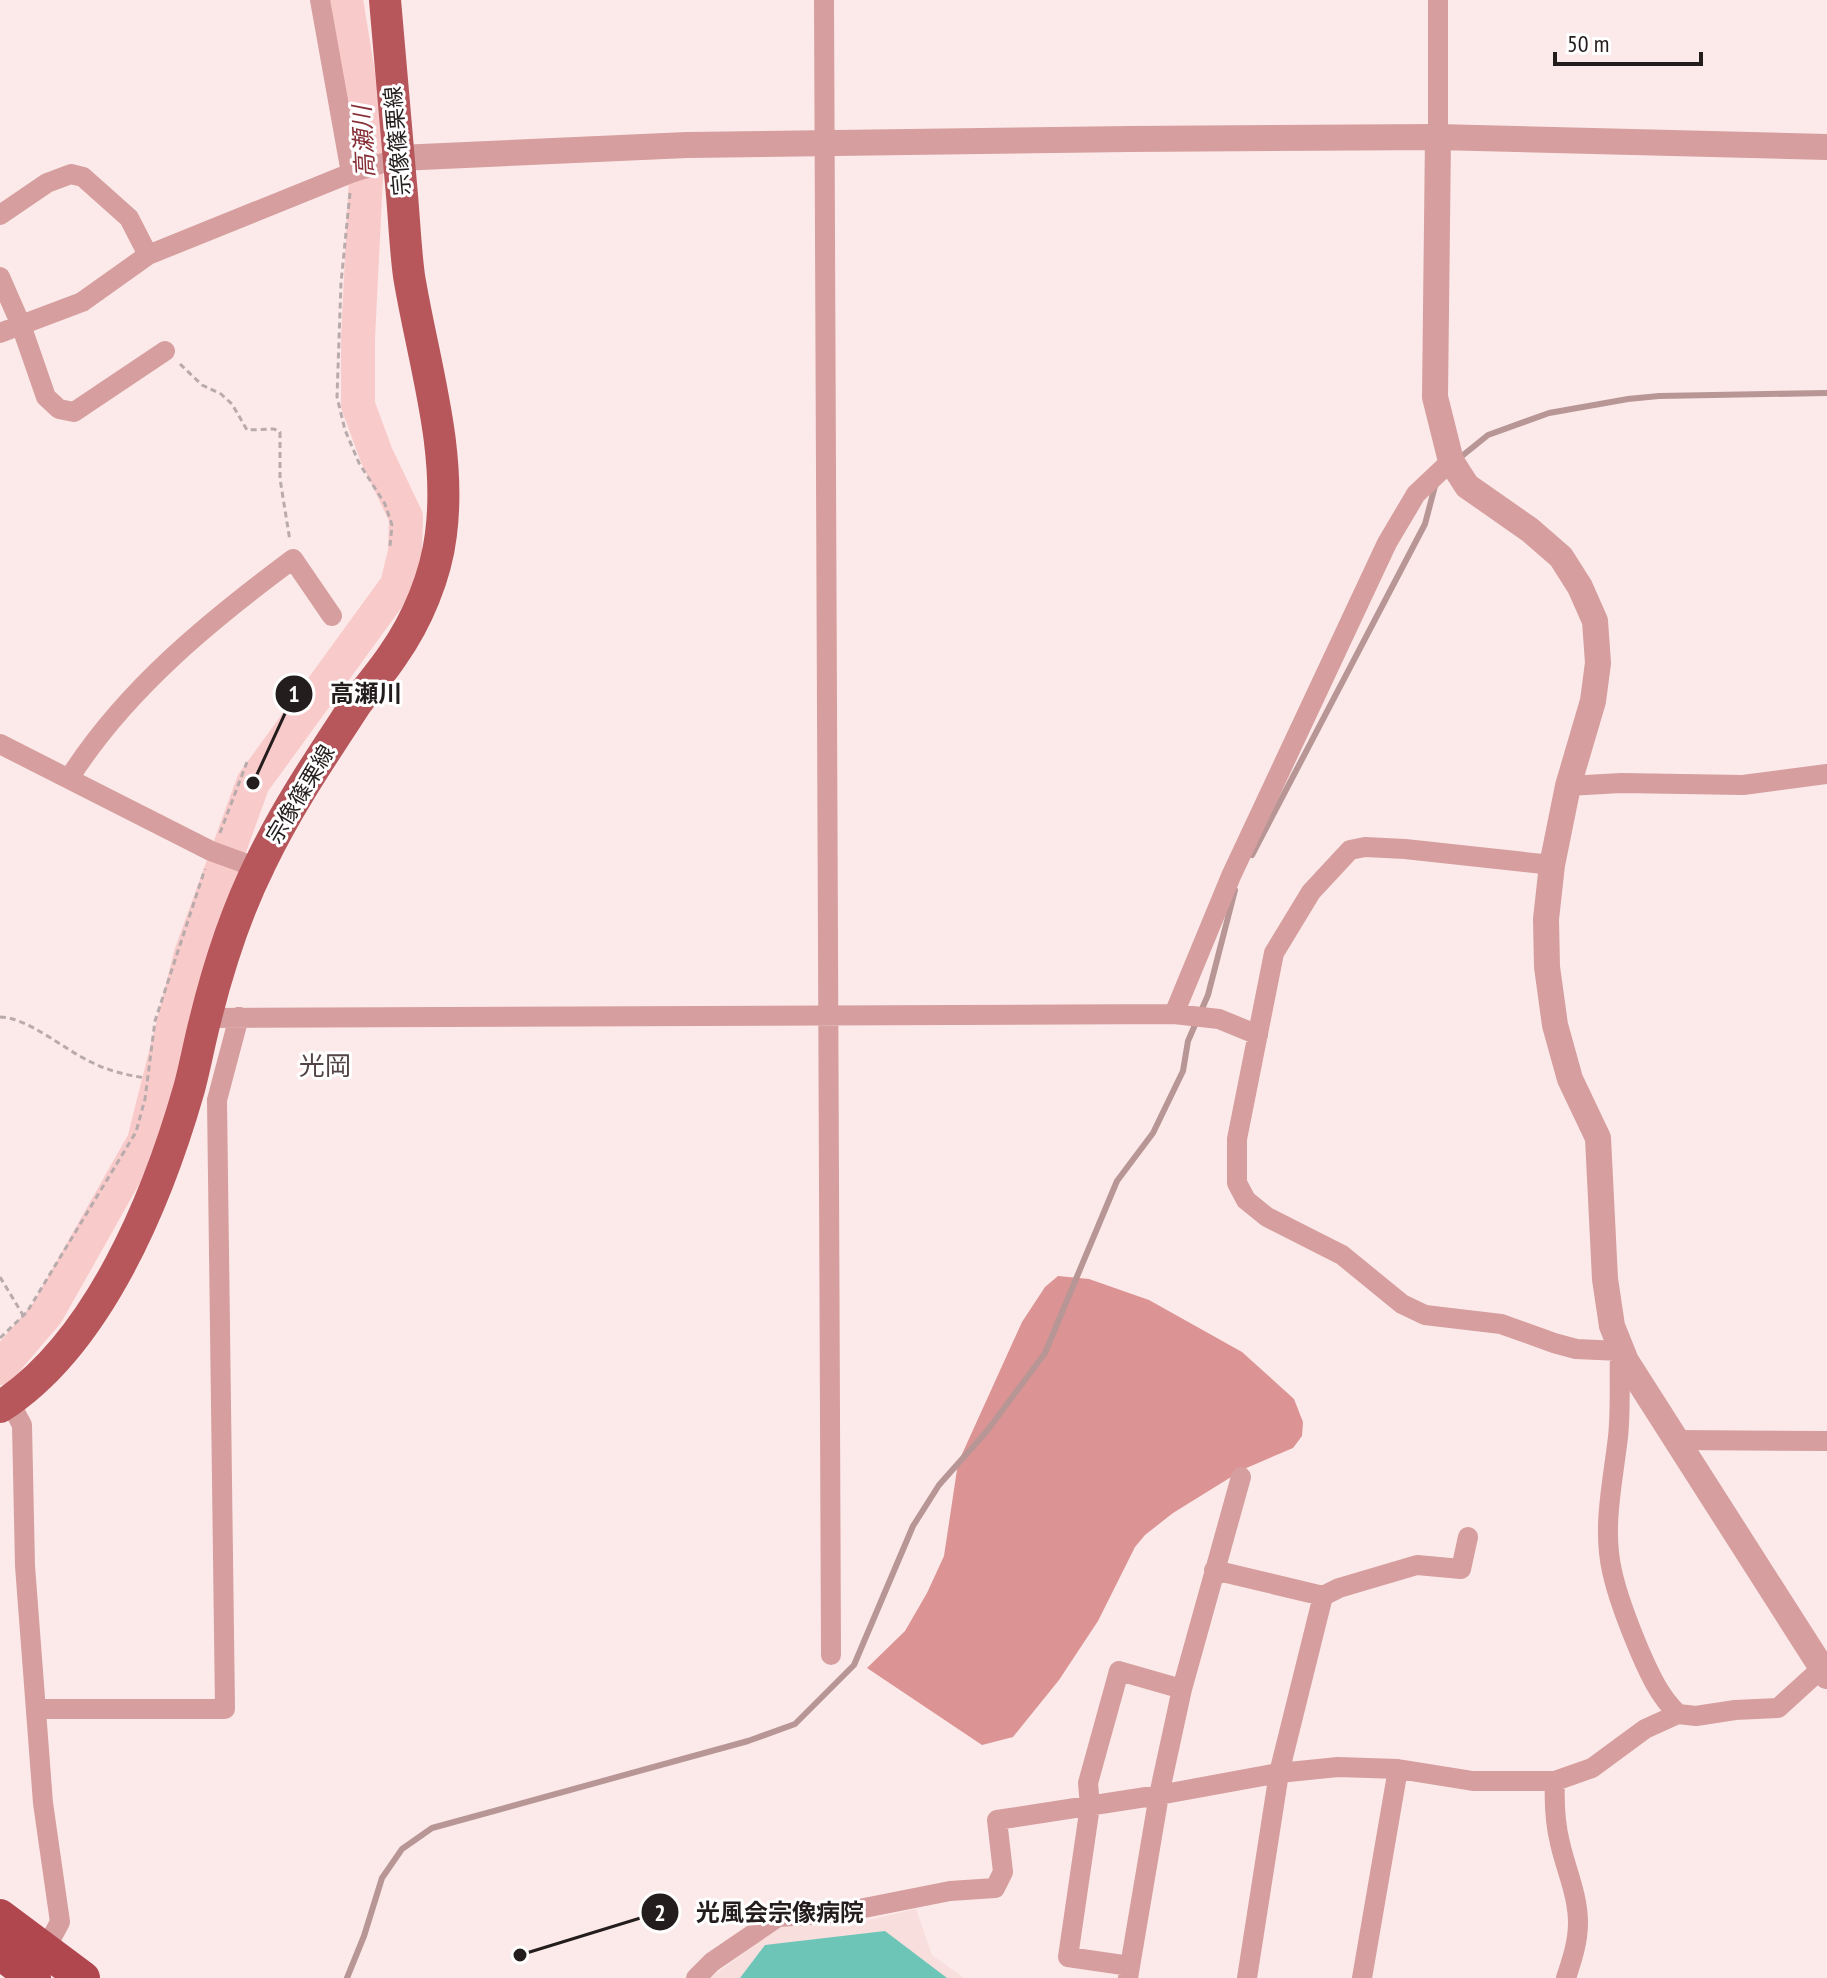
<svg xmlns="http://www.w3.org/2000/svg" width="1827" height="1978" font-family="'PT Sans Narrow','Noto Sans JP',sans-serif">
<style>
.built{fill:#f9dede}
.forest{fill:#dc9394}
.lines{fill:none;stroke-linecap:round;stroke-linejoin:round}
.stream{stroke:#b99696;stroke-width:6}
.river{stroke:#f9caca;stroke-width:34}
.building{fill:#6dc5b7}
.path{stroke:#b9abab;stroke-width:3;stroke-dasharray:6 4;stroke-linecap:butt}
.minor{stroke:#d69e9e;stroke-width:20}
.tertiary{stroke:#d69e9e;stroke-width:26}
.primary{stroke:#b7565b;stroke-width:32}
.trunk{stroke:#b0474f;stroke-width:34}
.labels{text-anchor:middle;stroke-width:6;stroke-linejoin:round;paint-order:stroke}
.street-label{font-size:22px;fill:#241d1d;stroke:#fff}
.water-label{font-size:24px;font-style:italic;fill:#873037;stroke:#fff}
.quarter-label{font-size:26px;fill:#534545;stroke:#fff}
.leader{fill:none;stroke:#241d1d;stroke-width:3}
.callout-dot{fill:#241d1d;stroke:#fff;stroke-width:3}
.mark-label{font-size:24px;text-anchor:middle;font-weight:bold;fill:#fff}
.callout-label{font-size:24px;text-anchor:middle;font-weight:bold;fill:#241d1d;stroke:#fff;stroke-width:6;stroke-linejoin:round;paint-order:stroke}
</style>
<rect width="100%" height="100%" fill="#fbeae9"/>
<path class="built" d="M916,1909l16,46 32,23h-254l74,-54 54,3z"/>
<path class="forest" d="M1058,1276l31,3 60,21 93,52 52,47 9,23 -1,14 -9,12 -49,21 -71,44 -28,22 -10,12 -37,74 -39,59 -46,57 -31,8 -115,-77 38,-37 22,-38 17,-37 14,-93 64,-141 23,-35z"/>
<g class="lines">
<path class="stream" d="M1457,460l31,-25 61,-22 79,-14 31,-3 168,-3
M1252,855l173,-331 10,-38
M347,1978l17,-42 18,-58 20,-29 30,-21 316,-87 47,-17 59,-59 59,-139 26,-41 48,-54 58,-78 72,-172 36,-48 30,-62 5,-30 20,-46 27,-105"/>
<path class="river" d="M0,1368l47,-55 97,-172 47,-187 62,-171 144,-198 8,-33 1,-35 -30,-63 -18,-49v-66l10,-204 -22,-135"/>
</g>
<path class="building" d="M885,1931l62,47h-207l25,-33z"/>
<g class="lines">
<path class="path" d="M350,193l-9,90 -4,114 8,33 14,33 26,41 7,21 -2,21
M180,364l22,21 19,9 11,10 15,26 27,-1 6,3v47l10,62
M220,833l27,-71
M0,1017c27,0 65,33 91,45 18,9 35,13 55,16
M0,1277l23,38
M0,1338l27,-26 109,-180 9,-33 10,-78 50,-152"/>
<path class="minor" d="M320,0l31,173
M824,0l7,1655
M1438,0v137
M0,215l47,-32 24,-9 12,3 46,41 19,37
M0,277l21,48 25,72 13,12 15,3 91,-61
M0,333l82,-31 66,-47 203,-82 48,-15
M0,744l211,107 47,17
M70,777c56,-88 141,-157 223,-218l39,57
M1568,786l53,-3 122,2 84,-11
M1552,865l-147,-16 -40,-2 -15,3 -39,42 -37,61 -37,186v44l9,17 21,17 75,38 60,49 23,11 76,9 53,19 22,6 44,2c-1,28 1,58 -2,86 -5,44 -16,90 -6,134 6,28 17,55 28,81 10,23 20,45 38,62
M1174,1014l57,-138 156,-333 29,-49 35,-33
M205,1018l969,-4 45,5 39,16
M9,1401l13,24 3,141 18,237 17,119 -15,28
M1677,1440l150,1
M1214,1570l109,26 16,-8 78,-23 44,4 7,-32
M37,1709h188l-8,-609 22,-83
M1555,1781c-1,21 0,42 5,62 6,27 18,52 18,80 0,19 -6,37 -12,55
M1130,1966l-62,-9 22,-151 -2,-23 31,-112 63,18
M696,1978l16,-16 66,-45 61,-4 111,-22 45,-3 8,-16 -6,-52 162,-25 120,-22 59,-6 60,2 75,12h82l37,-13 53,-39 33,-15 18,2 39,-6 43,-2 43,-39
M1128,1978l31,-183 23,-106 59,-212
M1247,1978l32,-205 44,-177
M1362,1978l36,-209"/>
<path class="tertiary" d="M1438,137l-3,260 16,64 16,25 63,44 31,27 19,30 15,34 3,42 -5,38 -25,85 -16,79 -6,54 1,48 8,58 15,54 28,59 7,141 7,47 14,35 201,315
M399,158l288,-13 442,-6 309,-2 389,10"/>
<path class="primary" d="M0,1407c99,-63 158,-210 189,-318 6,-22 10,-45 16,-68 13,-53 31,-109 56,-159 27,-56 61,-106 95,-158 12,-17 26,-32 37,-49 24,-34 43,-79 48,-121 11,-86 -18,-173 -32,-258 -4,-30 -5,-62 -8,-92 -5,-61 -11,-123 -16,-184"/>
<path class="trunk" d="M0,1916l83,62
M0,1953l34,25"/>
</g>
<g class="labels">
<g class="street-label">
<text transform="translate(397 141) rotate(-95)" y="8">宗像篠栗線</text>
<text transform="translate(300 794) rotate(-59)" y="8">宗像篠栗線</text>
</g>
<g class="water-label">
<text transform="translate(364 142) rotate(-93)" y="8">高瀬川</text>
</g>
<g class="quarter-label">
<text x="325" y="1075">光岡</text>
</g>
</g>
<path class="leader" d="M253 783L294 694M520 1955L660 1912"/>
<g class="callout-dot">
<circle cx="253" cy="783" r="8"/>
<circle cx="520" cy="1955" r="8"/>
<circle cx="294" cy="694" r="20"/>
<circle cx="660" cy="1912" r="20"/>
</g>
<g class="mark-label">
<text x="294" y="702">1</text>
<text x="660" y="1921">2</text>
</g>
<g class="callout-label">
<text x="366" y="702">高瀬川</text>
<text x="780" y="1921">光風会宗像病院</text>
</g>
<path d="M1555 52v12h146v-12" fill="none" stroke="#241d1d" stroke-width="4"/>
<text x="1567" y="52" font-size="24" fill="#241d1d" stroke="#ffffff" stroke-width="6" paint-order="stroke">50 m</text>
</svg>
